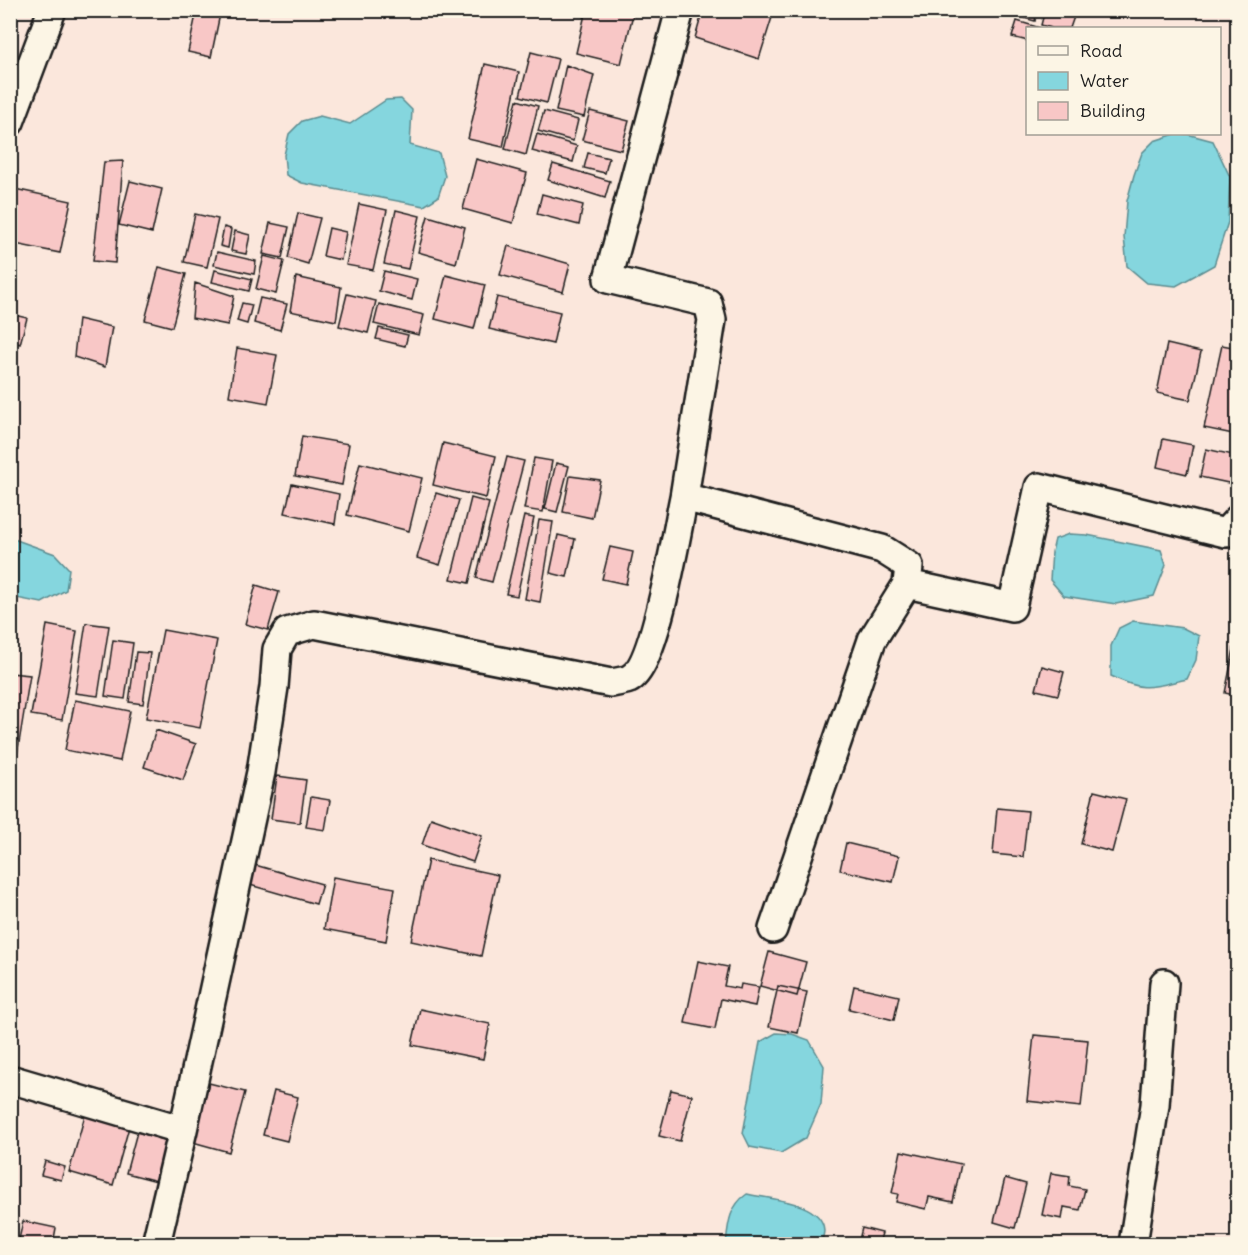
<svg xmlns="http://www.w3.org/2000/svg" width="1248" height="1255" font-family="Delius,sans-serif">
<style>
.water{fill:#85d6de;stroke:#5b8c90;stroke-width:1.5}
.building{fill:#f8c7c6;stroke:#1c1c1c;stroke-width:1.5}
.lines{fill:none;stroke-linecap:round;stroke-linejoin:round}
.minor-casing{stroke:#1c1c1c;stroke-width:32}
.minor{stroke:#fcf5e5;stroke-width:27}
</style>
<rect width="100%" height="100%" fill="#fbe7dc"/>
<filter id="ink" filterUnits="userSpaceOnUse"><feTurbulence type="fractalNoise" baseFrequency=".0167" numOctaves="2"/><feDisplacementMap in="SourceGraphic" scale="12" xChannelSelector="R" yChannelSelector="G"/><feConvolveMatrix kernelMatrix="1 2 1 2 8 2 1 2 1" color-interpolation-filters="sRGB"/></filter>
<g filter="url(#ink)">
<path class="water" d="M401,99l11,11 -2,35 29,8 6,23 -7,21 -14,9 -122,-23 -16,-8 -2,-20 5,-21 13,-13 18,-5 30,8 36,-24z
M1175,134h12l26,7 17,36 -2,45 -14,43 -38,21 -29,-3 -20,-17 -3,-29 3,-36 7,-26 8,-22 12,-12z
M1069,534l18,1 74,15 5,15 -12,31 -38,8 -52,-8 -14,-16 2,-28 3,-13z
M11,538l44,16 14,15 -3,21 -24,13 -31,-6z
M1133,621l50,7 16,8 -3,24 -9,19c-36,8 -41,14 -76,-3v-30l8,-18z
M776,1033l16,1 17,6 15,26 -3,38 -15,34 -25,15 -31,-6 -7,-14 17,-91z
M747,1194c21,5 75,7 77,36 0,5 -2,10 -3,14h-95c2,-19 3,-38 21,-50z"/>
<path class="building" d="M197,10l23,4 -9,43 -23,-5z
M586,10h48l-13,54 -45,-11z
M703,10l71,1 -15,48 -64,-21z
M996,10h41l-2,11z
M1045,10l31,1 -6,17h-18l-11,-3z
M1017,21l23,7h-12v13l-16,-4z
M531,52l27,7 -11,44 -27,-7z
M485,64l34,8 -16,75 -35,-8z
M566,65l28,10 -10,42 -28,-6z
M517,100l21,6 -12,49 -21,-6z
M544,111l34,9 -5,21 -35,-10z
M590,111l39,10 -8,29 -39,-10z
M537,134l40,12 -4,16 -41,-11z
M588,153l21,5 -4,15 -21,-5z
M476,159l51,14 -14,50 -50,-14z
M123,161l-8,102 -22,-2 11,-99z
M553,164l57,17 -5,17 -57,-18z
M130,181l32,8 -10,44 -33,-8z
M10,188l61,13 -11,52 -50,-10z
M542,194l41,11 -4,20 -42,-11z
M359,204l28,6 -14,60 -27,-5z
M396,210l24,6 -12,53 -24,-5z
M298,213l22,5 -12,46 -20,-6z
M195,214l23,5 -11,48 -23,-5z
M428,216l37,11 -9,36 -38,-11z
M270,223l19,4 -7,31 -19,-4z
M224,227l7,2 -3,19 -8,-2z
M329,228l17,4 -5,28 -18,-4z
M235,231l15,4 -4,19 -15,-3z
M508,246l62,18 -7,28 -63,-17z
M217,252l39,9 -2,13 -40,-9z
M264,256l20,5 -8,33 -20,-5z
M159,267l27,7 -14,53 -27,-7z
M215,270l37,9 -3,12 -37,-9z
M384,271l33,8 -5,21 -33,-9z
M446,275l39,10 -11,44 -39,-10z
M296,277l45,10 -5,34 -46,-10z
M195,283l39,13 -6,29 -36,-7z
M347,294l29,7 -8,32 -29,-7z
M497,297l63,15 -7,32 -64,-15z
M260,298l27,6 -7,26 -26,-7z
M242,303l10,2 -5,19 -10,-3z
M379,304l45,11 -5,20 -45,-11z
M10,314l17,4 -7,26 -10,-3z
M78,319l34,8 -7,40 -31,-10z
M379,328l29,7 -3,11 -29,-7z
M1167,344l34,8 -11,48 -33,-7z
M1222,345l16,3v87l-34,-7z
M237,348l40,7 -9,48 -39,-7z
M302,436l47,8 -7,41 -47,-9z
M1163,439l30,6 -6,29 -30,-7z
M443,443l53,13 -10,42 -53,-13z
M1206,449l32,7v29l-38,-8z
M507,457l17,4 -32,121 -16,-4z
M534,458l18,3 -9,51 -19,-3z
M360,463l62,15 -13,53 -62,-16z
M556,463l13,3 -12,46 -12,-3z
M570,476l30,4 -8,38 -29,-6z
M292,484l47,10 -4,30 -50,-11z
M436,493l23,7 -19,65 -23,-7z
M471,498l18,5 -20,80 -18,-4z
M524,516l10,2 -17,78 -11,-2z
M539,520l14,2 -13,80 -15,-3z
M558,535l17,4 -8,38 -17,-4z
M610,547l23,5 -7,32 -24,-5z
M256,585l23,7 -11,38 -23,-6z
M86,623l23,3 -11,70 -23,-3z
M47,625l30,6 -15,89 -31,-5z
M163,630l54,10 -17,88 -54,-10z
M113,640l20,3 -8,56 -20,-3z
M1235,644h3v52l-13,-3z
M136,652l14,1 -7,51 -14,-2z
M1042,666l22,6 -6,23 -22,-5z
M10,673l20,2 -13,80 -7,-1z
M75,700l55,11 -10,50 -55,-11z
M156,730l40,14 -13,36 -39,-13z
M277,776l29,4 -6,43 -29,-4z
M1094,791l32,8 -14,53 -31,-8z
M311,797l19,3 -5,30 -19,-3z
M997,808l31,3 -5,46 -30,-3z
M431,818l51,18 -9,26 -51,-17z
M846,843l53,13 -6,26 -53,-12z
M428,860l70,15 -17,81 -70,-15z
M255,865l67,19 -6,20 -66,-19z
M333,877l62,11 -9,53 -62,-12z
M769,952l37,10 -9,34 -37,-10z
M698,961l30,6 -4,19 16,3 1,-5 18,3 -4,19 -34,-7 -6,30 -30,-6z
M778,986l29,6 -9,41 -29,-6z
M854,986l45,10 -5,24 -45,-11z
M420,1009l70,15 -7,35 -71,-14z
M1034,1035l54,5 -7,67 -54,-6z
M205,1082l40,10 -16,60 -40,-11z
M671,1090l21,5 -12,46 -21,-5z
M274,1091l24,6 -11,44 -24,-6z
M85,1115l44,12 -16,58 -44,-13z
M137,1132l31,9 -11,40 -31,-8z
M901,1151l60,13 -8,38 -24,-5 -3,12 -30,-7 2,-8 -6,-1z
M45,1161l20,6 -4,13 -20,-5z
M1051,1173l19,3 -1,10 16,3 -5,21 -16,-3 -2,12 -20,-4z
M1005,1178l21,6 -11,44 -21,-6z
M23,1221l33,7 -3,16h-35z
M862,1228l20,5 -3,11h-21z"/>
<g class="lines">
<defs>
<path id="minor" d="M680,10l-72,269 100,24 4,17 -28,177 198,52 27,17 -2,18 105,23 27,-120 186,46 13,-14
M10,122l42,-112
M773,929l99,-289 35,-56
M10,1079l173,51
M156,1244l27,-114 78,-358 13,-85 3,-38 10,-17 27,-8 297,59c6,-1 13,-2 18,-4 27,-13 48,-150 55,-182
M1133,1244l22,-139 9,-122"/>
</defs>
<use href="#minor" class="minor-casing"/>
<use href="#minor" class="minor"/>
</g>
</g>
<rect width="1248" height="1255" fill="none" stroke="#fcf5e5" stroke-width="36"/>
<rect x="18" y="18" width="1212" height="1219" fill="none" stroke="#1c1c1c" stroke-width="2" filter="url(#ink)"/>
<rect x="1026" y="27" width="195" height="108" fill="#fcf5e5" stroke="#a29e95" stroke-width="1.5"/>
<rect x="1038" y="46" width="30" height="9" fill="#fcf5e5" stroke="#a29e95" stroke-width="1.5"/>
<text x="1080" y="57" font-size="18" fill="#1c1c1c">Road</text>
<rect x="1038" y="72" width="30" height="18" fill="#85d6de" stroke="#a29e95" stroke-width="1.5"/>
<text x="1080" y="87" font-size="18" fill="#1c1c1c">Water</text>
<rect x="1038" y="102" width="30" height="18" fill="#f8c7c6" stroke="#a29e95" stroke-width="1.5"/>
<text x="1080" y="117" font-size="18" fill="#1c1c1c">Building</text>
</svg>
